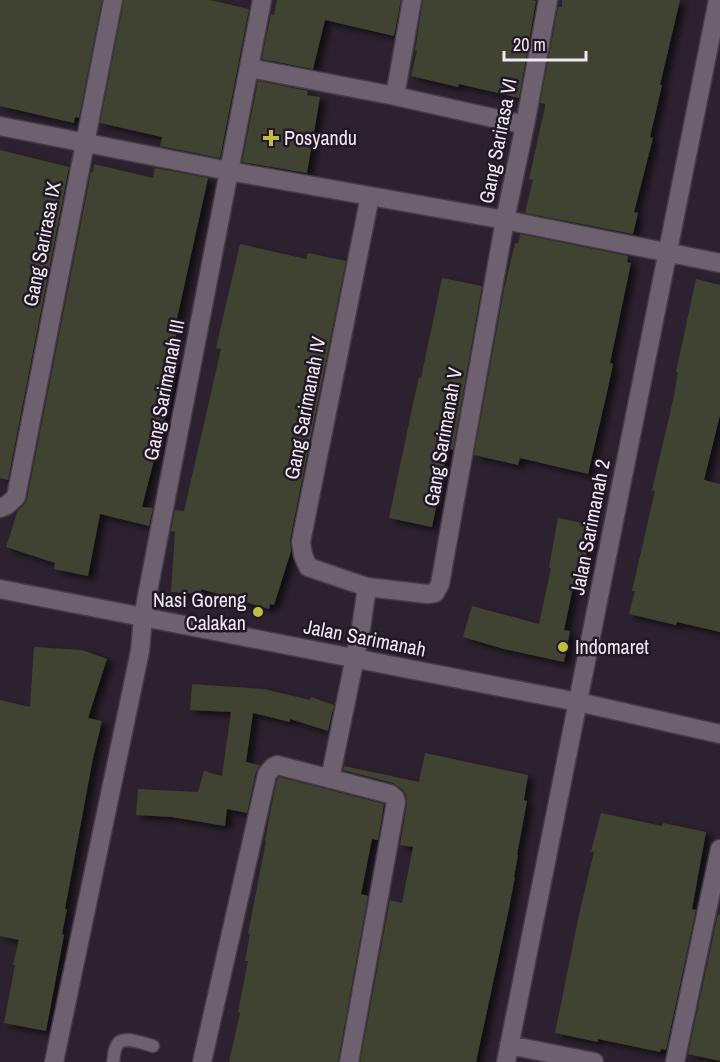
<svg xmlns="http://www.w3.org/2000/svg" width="720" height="1062" font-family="'Archivo Narrow',sans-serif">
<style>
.building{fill:#414230;filter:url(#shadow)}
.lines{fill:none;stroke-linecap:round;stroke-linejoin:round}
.service-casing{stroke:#443c46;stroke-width:15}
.minor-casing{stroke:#443c46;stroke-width:21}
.tertiary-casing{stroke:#443c46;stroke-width:21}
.service{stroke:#6d6170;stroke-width:12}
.minor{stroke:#6d6170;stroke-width:18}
.tertiary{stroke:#6d6170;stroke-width:18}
.poi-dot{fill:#c0be41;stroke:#221825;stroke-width:2}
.labels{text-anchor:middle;stroke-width:5;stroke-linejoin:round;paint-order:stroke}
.poi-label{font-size:20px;fill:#f0e9f2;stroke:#221825;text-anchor:start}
.street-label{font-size:20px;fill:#f0e9f2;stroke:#221825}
</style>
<defs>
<filter id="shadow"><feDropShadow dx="6" dy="4" stdDeviation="3" flood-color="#0009"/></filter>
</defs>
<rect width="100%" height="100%" fill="#2c212e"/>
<path class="building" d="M0,0h102l-23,118 -4,-1 -1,6 -74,-17z
M124,0h86l39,9 -29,149 -60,-12 2,-9 -62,-14z
M277,0h124l-7,36 -69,-16 -12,49 -51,-10 9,-45 3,1z
M423,0h108l5,1 -17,97 -60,-14 -1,3 -47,-11 6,-25 -2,-1z
M562,0h118l-20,85h2l-12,52 3,1 -19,74 4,1 -5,21 -108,-21 8,-33 -4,-1 16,-72v-3l-5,-1 18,-96h4z
M258,81l50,10 -1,4 13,2 -13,76 -65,-11z
M0,150l69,17 -61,313 -8,-2z
M94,164l59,14 2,-10 53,10 -34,154h3l-7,28 9,2 -37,145 11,1 -4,18 -49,-12 -12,62 -34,-7 1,-6 -49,-16 12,-37 6,-5 3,-6 64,-327h2z
M520,234l108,22 -1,6 4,1 -21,100 3,1 -5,24 -20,86 -68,-16 -2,7 -44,-10 30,-165 11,-47 3,1z
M240,244l66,15 2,-6 38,8 -56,279 1,11 -17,54 -4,-1 -1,5 -68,-20 -1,5 -29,-2 4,-60 -4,-1 4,-21 9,1 37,-162 -5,-1z
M442,278l40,8 -29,164 -5,-2 -16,79 -43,-9 24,-114 6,-27 2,1z
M696,279l24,6v130l-16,65 16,4v148l-43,-10 -1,3 -47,-11 6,-23h-3l23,-100 -3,-1 22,-94 4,-24h-2z
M558,518l34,7 -9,49 -7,-1 -12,57 6,1 -6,31 -60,-13 -41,-12 9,-31 67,18 12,-56h-2z
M34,647l48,3 25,9 -19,59 14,3 -9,37 -28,151h2l-5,25 2,1 -18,96 -42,-8 11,-58h-2l6,-25 -19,-4v-236l30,7z
M192,684l72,5 46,11 1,-3 23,8 -6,26 -38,-12v3l-37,-9 -7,49 14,3 -4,7 -9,41 -20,-4 -2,17 -53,-9 -36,-2 2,-26 60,3 6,-21 18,5 9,-64 -41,-2z
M425,753l103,22 -4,25 3,1 -10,54h1l-4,22h1l-7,36 -32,149h-116l30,-162 12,3 11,-56 -13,-2 7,-41 -1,-9 -3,-5 -10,-7 -50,-13 1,-4 75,16z
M279,777l105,27 -6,36 -6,-1 -11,55 7,2 -30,166h-109l11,-49 -2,-1 10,-51h-3l5,-27h-2l18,-93h-1l4,-23 8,-39z
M601,813l61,13 1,-3 43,9 -14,77 4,1 -30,140 -5,-1 -1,3 -62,-13v3l-43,-9 25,-123 14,-58h-3z
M718,914l2,1v146l-32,-7z"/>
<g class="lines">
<defs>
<path id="service" d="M113,1062c1,-5 1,-11 3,-15 5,-14 27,-3 37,-1"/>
<path id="minor" d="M249,68l146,28 130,29
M395,96l17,-96
M0,126l229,45 276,49 215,43
M370,196l-69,346 2,13 5,12 59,20 60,7 8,-1 5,-9 65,-364 20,-95 23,-125
M0,508l7,-3 9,-8 97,-497
M330,779l31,-151 6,-41
M509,1045l85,17
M54,1062l86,-411 3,-34 119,-617
M202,1062l65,-288 6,-7 4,-2 113,29 5,4 1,4 -47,260
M506,1062l212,-1062
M675,1062l45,-213"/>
<path id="tertiary" d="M0,589l578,113 142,32"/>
</defs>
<use href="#service" class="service-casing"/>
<use href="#minor" class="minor-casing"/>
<use href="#tertiary" class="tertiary-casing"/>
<use href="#service" class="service"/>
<use href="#minor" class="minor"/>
<use href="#tertiary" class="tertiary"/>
</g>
<g class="poi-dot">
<path d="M268 129h6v6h6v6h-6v6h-6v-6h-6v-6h6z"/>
<circle cx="258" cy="612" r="6"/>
<circle cx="563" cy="647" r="6"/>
</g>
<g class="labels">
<g class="poi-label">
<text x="284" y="145">Posyandu</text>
<text x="246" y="607" text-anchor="end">Nasi Goreng<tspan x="246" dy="23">Calakan</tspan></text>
<text x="575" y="654">Indomaret</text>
</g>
<g class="street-label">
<text transform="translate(498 141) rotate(-79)" y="7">Gang Sarirasa VI</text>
<text transform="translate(42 244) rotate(-79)" y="7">Gang Sarirasa IX</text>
<text transform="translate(164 390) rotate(-79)" y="7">Gang Sarimanah III</text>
<text transform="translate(305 408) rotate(-79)" y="7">Gang Sarimanah IV</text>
<text transform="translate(443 437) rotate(-80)" y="7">Gang Sarimanah V</text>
<text transform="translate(590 527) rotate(-79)" y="7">Jalan Sarimanah 2</text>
<text transform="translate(365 638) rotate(11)" y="7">Jalan Sarimanah</text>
</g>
</g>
<path d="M504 51v9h82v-9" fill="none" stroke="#f0e9f2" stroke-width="3"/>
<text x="513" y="51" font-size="18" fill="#f0e9f2" stroke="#221825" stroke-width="4.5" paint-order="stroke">20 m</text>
</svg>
